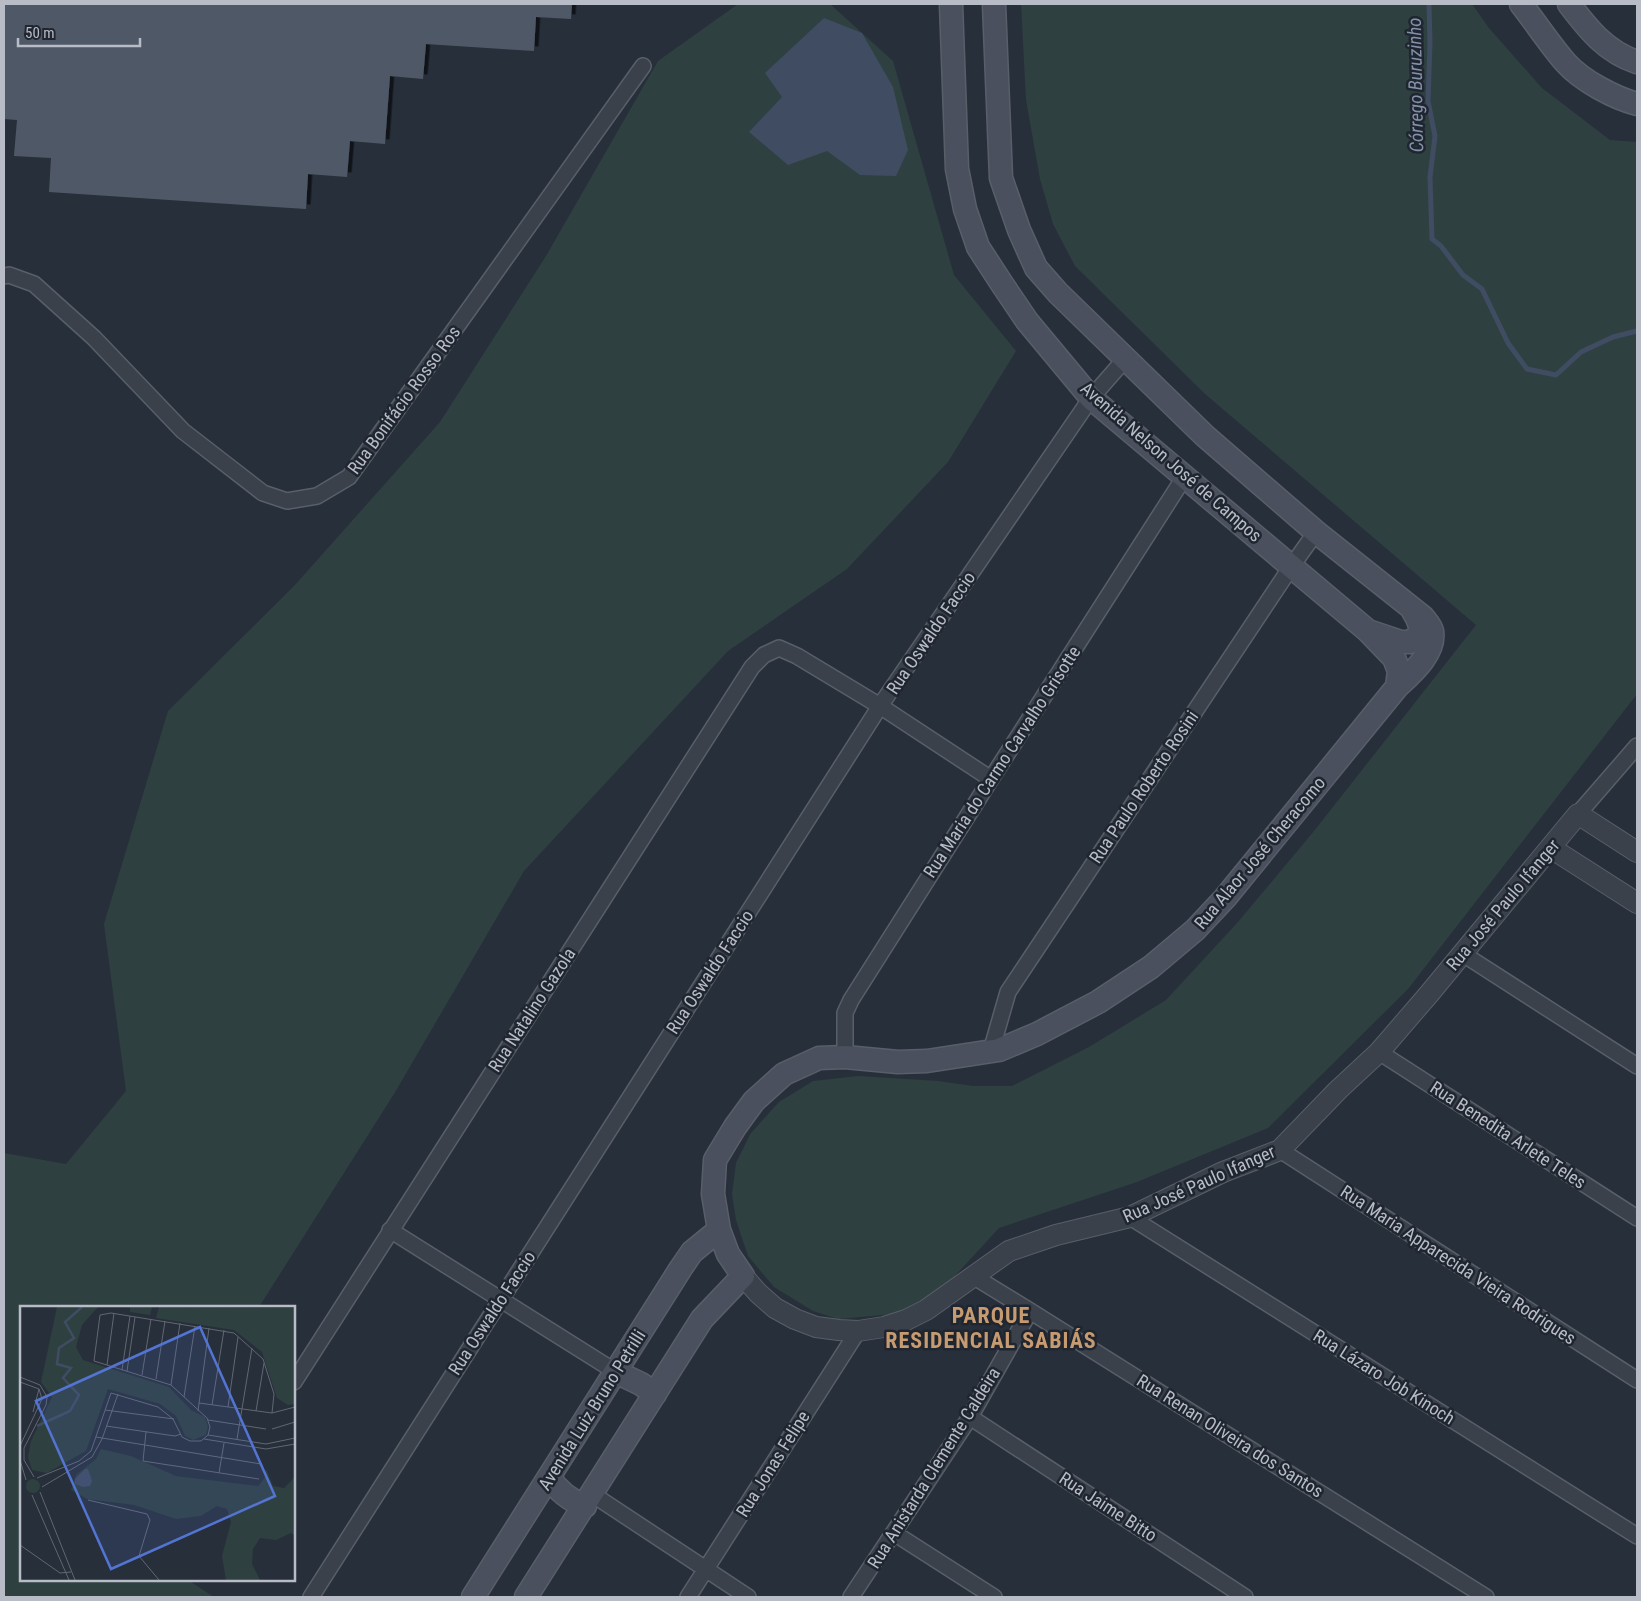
<svg xmlns="http://www.w3.org/2000/svg" width="1641" height="1601" font-family="'Roboto Condensed',sans-serif">
<style>
.green{fill:#2f4041}
.water{fill:#404c62}
.lines{fill:none;stroke-linecap:round;stroke-linejoin:round}
.stream{stroke:#404c62;stroke-width:5}
.building{fill:#505966;filter:url(#shadow)}
.minor-casing{stroke:#595f69;stroke-width:18}
.tertiary-casing{stroke:#595f69;stroke-width:22}
.secondary-casing{stroke:#595f69;stroke-width:25}
.minor{stroke:#3b414b;stroke-width:15}
.tertiary{stroke:#3b414b;stroke-width:20}
.secondary{stroke:#4a505e;stroke-width:22}
.labels{text-anchor:middle;stroke-width:5;stroke-linejoin:round;paint-order:stroke}
.street-label{font-size:18px;fill:#b7bcc7;stroke:#202630}
.water-label{font-size:19px;font-style:italic;fill:#8391aa;stroke:#202630}
.district-label{font-size:22px;font-weight:bold;letter-spacing:1px;fill:#c79b71;stroke:#202630}
.inset-river{fill:none;stroke:#404c62;stroke-width:2.5}
.inset-road{fill:none;stroke:#616773;stroke-width:1}
.view{fill:#5374d2;fill-opacity:0.15;stroke:#5374d2;stroke-width:2.5}
.inset-edge{fill:none;stroke:#b7bcc7;stroke-width:2.5}
</style>
<defs>
<filter id="shadow"><feDropShadow dx="4.5" dy="-4.5" stdDeviation="0" flood-color="#0009"/></filter>
</defs>
<rect width="100%" height="100%" fill="#272f3b"/>
<path class="green" d="M738,4h92l63,57 61,214 62,76 -68,111 -101,107 -119,82 -204,220 -130,223 -135,213h-238v273h167l26,17h-210v-444l62,11 60,-73 -22,-167 64,-213 127,-126 145,-163 106,-166 112,-195z
M1021,4h451l17,24 53,60 68,52 27,2v552l-229,295 -140,139 -131,54 -138,46 -45,49 -32,25 -28,12 -56,5 -25,-8 -39,-24 -26,-31 -12,-36 -4,-26 4,-31 15,-30 28,-31 34,-21 45,-5 80,5 35,5h39l77,-39 77,-47 72,-78 76,-91 162,-206 -271,-231 -130,-128 -22,-42 -13,-45 -14,-79z"/>
<path class="water" d="M824,18l38,15 31,54 15,63 -12,26 -36,-1 -33,-24 -39,14 -39,-33 33,-35 -17,-24z"/>
<g class="lines">
<path class="stream" d="M1429,4l1,39 -2,58 7,35 -5,41 2,62 9,7 22,29 19,14 26,54 19,26 29,6 25,-23 32,-15 24,-6"/>
</g>
<path class="building" d="M4,4h568l-1,15 -35,-2 -2,34 -108,-7 -3,35 -33,-3 -5,68 -35,-3 -3,36 -39,-3 -2,35 -257,-17 2,-34 -37,-2 3,-36 -13,-1z"/>
<g class="lines">
<defs>
<path id="minor" d="M4,276l5,-1 25,9 60,54 89,93 80,62 24,8 30,-5 32,-19 294,-411
M1578,814l59,-68
M1463,954l174,112
M991,1051l17,-59 283,-425 25,-35
M1379,1052l258,166
M845,1057v-44l6,-13 140,-221 194,-303
M1280,1150l357,230
M1130,1217l507,319
M390,1230l226,142
M973,1276l57,35 456,286
M294,1382l458,-715 12,-12 15,-7 18,8 83,50 111,73
M970,1417l275,180
M592,1494l156,103
M894,1533l100,64
M311,1597l569,-891 211,-308 35,-40
M688,1597l170,-266
M851,1597l119,-180 60,-106"/>
<path id="tertiary" d="M1551,848l86,55
M743,1276l15,17 17,15 20,11 21,8 23,3 19,1 26,-4 22,-7 20,-10 83,-59 47,-16 74,-18 93,-45 57,-22 58,-60 41,-38 50,-58 149,-180 59,38"/>
<path id="secondary" d="M951,4l6,165 8,40 13,38 24,37 25,37 64,77 277,233 26,27 5,13 -2,16
M1521,4c15,19 29,41 45,59 16,18 49,35 71,41
M1569,4c19,25 37,48 68,58
M1371,632l30,10h9l8,-6 3,-7 -4,-11 -4,-7
M616,1372l25,12 14,10
M549,1477c9,14 20,23 36,29
M473,1597l208,-329 11,-16 27,-22
M526,1597l176,-278 41,-43 -15,-22 -9,-24 -6,-36 2,-34 20,-33 19,-26 30,-27 35,-16 26,-1 53,5 29,-1 72,-11 38,-16 61,-32 53,-35 44,-37 30,-32 172,-211c14,-13 39,-34 35,-56 -1,-5 -6,-10 -9,-14l-107,-85 -111,-96 -147,-143 -22,-25 -17,-38 -18,-52 -7,-174"/>
</defs>
<use href="#minor" class="minor-casing"/>
<use href="#tertiary" class="tertiary-casing"/>
<use href="#secondary" class="secondary-casing"/>
<use href="#minor" class="minor"/>
<use href="#tertiary" class="tertiary"/>
<use href="#secondary" class="secondary"/>
</g>
<g class="labels">
<g class="street-label">
<text transform="translate(404 400) rotate(-54)" y="6">Rua Bonifácio Rosso Ros</text>
<text transform="translate(1171 462) rotate(41)" y="6">Avenida Nelson José de Campos</text>
<text transform="translate(931 633) rotate(-56)" y="6">Rua Oswaldo Faccio</text>
<text transform="translate(1002 762) rotate(-57)" y="6">Rua Maria do Carmo Carvalho Grisotte</text>
<text transform="translate(1144 787) rotate(-56)" y="6">Rua Paulo Roberto Rosini</text>
<text transform="translate(1260 853) rotate(-50)" y="6">Rua Alaor José Cheracomo</text>
<text transform="translate(1503 905) rotate(-50)" y="6">Rua José Paulo Ifanger</text>
<text transform="translate(710 972) rotate(-57)" y="6">Rua Oswaldo Faccio</text>
<text transform="translate(532 1010) rotate(-57)" y="6">Rua Natalino Gazola</text>
<text transform="translate(1508 1135) rotate(33)" y="6">Rua Benedita Arlete Teles</text>
<text transform="translate(1199 1184) rotate(-24)" y="6">Rua José Paulo Ifanger</text>
<text transform="translate(1458 1265) rotate(33)" y="6">Rua Maria Apparecida Vieira Rodrigues</text>
<text transform="translate(492 1313) rotate(-57)" y="6">Rua Oswaldo Faccio</text>
<text transform="translate(1384 1377) rotate(32)" y="6">Rua Lázaro Job Kinoch</text>
<text transform="translate(592 1410) rotate(-58)" y="6">Avenida Luiz Bruno Petrilli</text>
<text transform="translate(1230 1436) rotate(32)" y="6">Rua Renan Oliveira dos Santos</text>
<text transform="translate(773 1464) rotate(-58)" y="6">Rua Jonas Felipe</text>
<text transform="translate(934 1468) rotate(-58)" y="6">Rua Anistarda Clemente Caldeira</text>
<text transform="translate(1108 1507) rotate(33)" y="6">Rua Jaime Bitto</text>
</g>
<g class="water-label">
<text transform="translate(1415 85) rotate(-91)" y="7">Córrego Buruzinho</text>
</g>
<g class="district-label">
<text x="991" y="1323">PARQUE<tspan x="991" dy="25">RESIDENCIAL SABIÁS</tspan></text>
</g>
</g>
<g transform="translate(20 1306)">
<rect width="275" height="275" fill="#272f3b"/>
<path d="M37,1h41l-16,18 -6,22 7,13 86,27 22,23 14,7 3,9 -2,9 -13,5 -8,-4 -9,-20 -16,-12 -52,-15 -22,62 -39,22 -15,-3 -4,-13 3,-16 21,-44 -11,-15zM110,1h22l-2,8 -20,-3zM139,1l136,1v96l-7,1 -11,-7 -15,-46 -28,-22 -78,-12zM81,143l30,7 45,20 82,10 6,-7 2,-10 7,17 11,2 11,-11v59l-4,-3 -15,7 -16,-2 -7,11 -1,15 8,16h-34l-4,-24 9,-34 -4,-13 -10,-3 -16,10 -25,3 -42,-14 -47,-6 -16,-9 5,-15 20,-16zM6 180a7 7 0 1 1 14 0a7 7 0 1 1-14 0Z" fill="#2f4041"/>
<path d="M65,163h3l4,12 -2,5 -7,1 -8,-3v-5z" fill="#404c62"/>
<path class="inset-river" d="M17,120l33,-15 9,-16 -16,-17 8,-10 -14,-4 2,-16 15,-10 -9,-16 17,-15"/>
<path class="inset-road" d="M87,59l7,-52M102,64l8,-54M107,65l8,-54M122,69l9,-56M0,71l20,8 7,12 -1,8 -22,43v12l10,17M136,73l9,-58M0,76l19,7 3,10 -22,47M151,79l9,-62M164,91l11,-71M179,97l73,10 23,-6M192,99l12,-75M208,101l10,-70M85,104l69,9M178,105l11,-83M236,105l8,-48M13,106l6,-23M188,114l58,9M86,120l69,10 6,-2M252,123l23,-7M126,126l-3,29 116,18M188,129l2,-8 -3,-9 -36,-33 -77,-24 6,-46 11,-2 123,20 29,26 11,35 -2,19M76,131l165,27M184,133l62,10 29,-5M217,133l15,-91M0,154l6,20M199,167l5,-30M17,172l42,-17 12,-10 20,-58 47,14 15,12 9,18 8,4h11l7,-6 58,9 29,-6M22,181l50,-30 10,-18 16,-45M20,186l35,88M12,189l37,85M68,194l59,14 3,6 -11,36 20,24M0,239l40,28 11,-1"/>
<path class="view" d="M180,21l75,169 -164,73 -75,-168z"/>
<rect width="275" height="275" class="inset-edge"/>
</g>
<rect width="1641" height="1601" fill="none" stroke="#b7bcc7" stroke-width="10"/>
<path d="M18 38v8h122v-8" fill="none" stroke="#b7bcc7" stroke-width="2.5"/>
<text x="25" y="38" font-size="15" fill="#b7bcc7" stroke="#202630" stroke-width="4" paint-order="stroke">50 m</text>
</svg>
